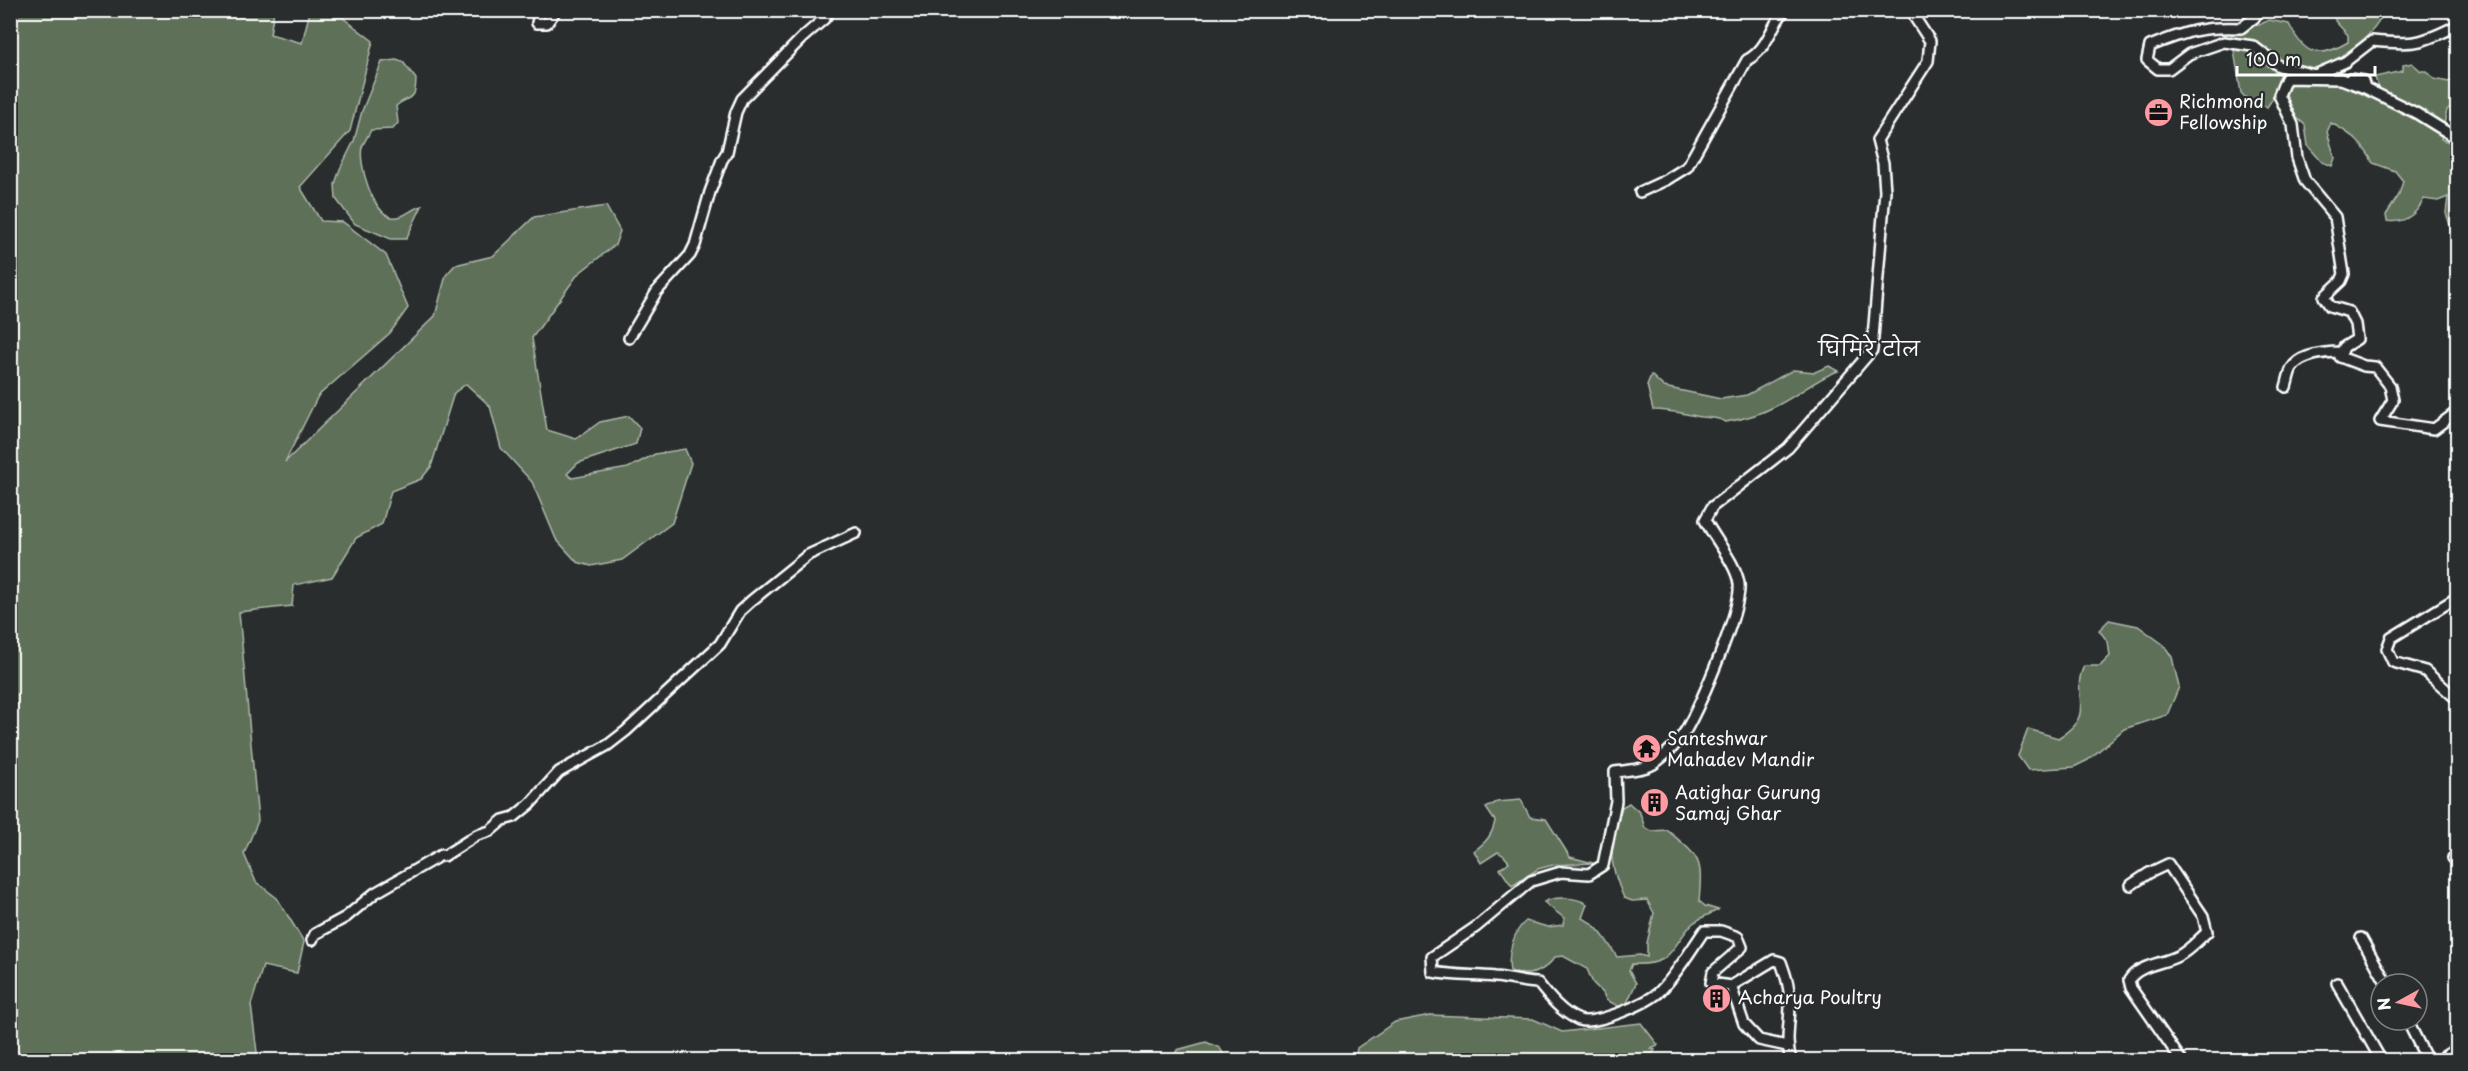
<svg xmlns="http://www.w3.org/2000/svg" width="2468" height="1071" font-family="'Playpen Sans','Playpen Sans Deva',sans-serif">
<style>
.green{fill:#5e7059;stroke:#aeb8ac;stroke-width:1.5}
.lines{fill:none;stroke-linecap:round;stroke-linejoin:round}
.minor-casing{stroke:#fff;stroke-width:14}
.minor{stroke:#2a2d2e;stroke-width:9}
.labels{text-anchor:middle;stroke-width:4.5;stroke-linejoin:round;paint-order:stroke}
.poi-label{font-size:18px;fill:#fff;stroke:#2a2d2e;text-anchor:start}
.neighbourhood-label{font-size:20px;fill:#fff;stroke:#2a2d2e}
</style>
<rect width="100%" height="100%" fill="#2a2d2e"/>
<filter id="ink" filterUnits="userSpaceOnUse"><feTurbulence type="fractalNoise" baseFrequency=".0167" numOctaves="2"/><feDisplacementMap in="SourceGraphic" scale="12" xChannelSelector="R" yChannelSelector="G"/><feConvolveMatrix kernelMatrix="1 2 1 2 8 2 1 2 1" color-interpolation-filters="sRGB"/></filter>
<g filter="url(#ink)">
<path class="green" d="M10,11h264l-4,23 32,9 8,-32h24l39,30 -23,90 -50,56 21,34 22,1 43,33 22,53 -18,25 -72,63 -33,66 150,-146 11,-41 9,-10 38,-9 41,-39 72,-11 14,25 -5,14 -37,29 -46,64 15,92 29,9 24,-17 29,-6 11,12 -4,16 -58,19 -11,11 5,4 56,-10 27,-14 30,-5 6,14 -19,60 -50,37 -31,6 -14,-4 -21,-23 -24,-57 -31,-34 -11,-42 -24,-22 -12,9 -23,74 -10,12 -30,12 -9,33 -26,14 -24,39 -38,8 -2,21 -53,6 19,209 -14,33 12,28 21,16 27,44 -7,31 -34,-7 -12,39 7,55h-247z
M2339,11h46c-12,25 -34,40 -56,55l20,20 19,11 10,-9 -3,-11 28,-6v-6l9,-2 9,8h6l7,8 15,3 8,-5v24l-10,9 -6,29 16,6v102l-11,-34 2,-16 -10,4 -14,-2c-8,16 -19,25 -37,22l-1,-6 13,-20 4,-14 -8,-10 -22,-8c-10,-20 -23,-30 -42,-40l-4,9 8,26 -3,8 -10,-4 -14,-16 -3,-21 -10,-9 -6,-15 -14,-6 -8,12 -20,-8 -6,-6 -11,-67 29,-1 10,-5 20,4c15,31 29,36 59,18v-7l-13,-14v-6z
M396,60l7,2 13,17c-1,25 -5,14 -20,27l2,17 -5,6 -22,1c-3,6 -7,12 -9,17 -4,17 11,67 30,70 12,2 19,-9 30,-11l-16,33h-15l-36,-15 -19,-25 -1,-15 5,-15 14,-28 8,-30 20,-49z
M1829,366l9,5c-23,8 -40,25 -62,35 -15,8 -33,13 -50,16 -8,-5 -15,-4 -24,-5 -17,-3 -31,-7 -49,-7l-6,-25 4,-10 13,12 57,12 26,-4 46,-25 22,2z
M2109,620l29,6 26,19 8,12 7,30 -12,28 -43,14 -36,31 -14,7 -46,3 -10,-14 10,-27 30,9c41,-24 11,-43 26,-72h16l10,-10 -2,-14 -9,-12z
M1521,800l9,17 16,2 24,38 23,6 -40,2 -15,4 -26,17 -12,-17 9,-7 -5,-6 -6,-4 -17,11 -7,-12c12,-9 18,-15 21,-30l-9,-13 11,-6z
M1629,803l11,10 5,15 7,3 15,-1c33,28 36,27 32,71l6,5 13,4c-8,4 -19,8 -26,14 -23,26 -19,42 -60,40l-3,7 7,12 -9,20 -7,4 -14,-7 -3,-7 -10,-10 -6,-14 -24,-13 -8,1c-11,15 -26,21 -45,14 -3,-15 3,-40 16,-50l22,6 15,-2 1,-7 -20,-16c11,-6 32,-5 43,2l-5,14c15,5 27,26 35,39l23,-2 7,2v-14l7,-30 -7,-13 -15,1 -8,-3c-17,-39 -15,-50 -2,-91z
M1430,1015l103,4 29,13 79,-9 17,22 -7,3 4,2 -7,10h-293l2,-12 38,-26z
M1206,1042l14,6 7,12h-55l5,-10z"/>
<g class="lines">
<defs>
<path id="minor" d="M540,10l-3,13h10l9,-13
M2259,10l-5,8 -13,10c-40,-2 -55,4 -91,18l-3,14 11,9h11l20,-15 35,-12 29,4 26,20 36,9 30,-13 27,-21c41,4 49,3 86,-16
M2350,79l13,2 2,7 51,25 42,26
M2365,88l-24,-9 -55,-1 -7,17 14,30 4,33 8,23 30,36 9,57 -3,7 -17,16 6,9 19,6 6,12 2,15 -13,8 -4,10 24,9 11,1 15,19 3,14 -13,21 54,8 24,-18
M1640,192l26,-12 21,-13 60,-107c21,-11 23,-33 38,-50
M629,338l28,-47 33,-36 5,-10 15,-53 12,-32 5,-8 9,-40 6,-13 60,-61 23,-20 5,-8
M2286,387c2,-6 3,-14 6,-19 9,-14 35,-16 50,-16
M2458,597l-67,41 -4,11 6,13 32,9 33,29
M2453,858l5,-1
M2131,885l18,-12 19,-9 35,52 4,16c-9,8 -18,19 -29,24 -16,8 -40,9 -49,24l2,8 50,72
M2361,938l26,46
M312,940l3,-6 31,-17 29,-24 66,-38 3,1 33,-21 13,-4 13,-11 11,-3 16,-13 29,-32 49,-27 18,-14 94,-87 20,-33 11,-10 57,-46 48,-22
M2337,983l44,77
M1731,986l13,38 15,16 28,6
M2407,1020l20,40
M1791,1060c-6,-18 -1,-37 -1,-56 0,-16 -4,-28 -9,-42l-7,-2 -43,26 -20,-3 2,-11 29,-25 -4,-10 -17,-6h-17c-14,20 -27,43 -44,60 -11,12 -66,35 -81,29 -17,-7 -30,-23 -41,-37 -15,0 -28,-5 -43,-6 -21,-2 -41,-1 -62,-5l-1,-15 44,-30 55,-46 30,-9 28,2 14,-9 13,-64 -1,-29c11,-2 30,-2 40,-9 12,-9 23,-20 31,-33 14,-25 56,-120 53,-146 -2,-19 -25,-46 -34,-64l7,-13 76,-59 84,-98 13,-159 -2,-28 -6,-23 51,-79 2,-20 -15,-23v-8
M2439,1060l19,-12"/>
</defs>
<use href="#minor" class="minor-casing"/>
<use href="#minor" class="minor"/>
</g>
</g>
<defs>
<symbol id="office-disc" viewBox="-11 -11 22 22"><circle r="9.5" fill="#ff9aa2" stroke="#2a2d2e"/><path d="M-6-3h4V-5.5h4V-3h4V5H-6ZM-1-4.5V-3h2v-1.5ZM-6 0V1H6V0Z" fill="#111"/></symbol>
<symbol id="temple-disc" viewBox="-11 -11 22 22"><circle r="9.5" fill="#ff9aa2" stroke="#2a2d2e"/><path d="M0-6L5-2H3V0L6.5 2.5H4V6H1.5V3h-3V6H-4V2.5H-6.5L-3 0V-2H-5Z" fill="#111"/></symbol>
<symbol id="building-disc" viewBox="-11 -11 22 22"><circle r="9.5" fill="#ff9aa2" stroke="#2a2d2e"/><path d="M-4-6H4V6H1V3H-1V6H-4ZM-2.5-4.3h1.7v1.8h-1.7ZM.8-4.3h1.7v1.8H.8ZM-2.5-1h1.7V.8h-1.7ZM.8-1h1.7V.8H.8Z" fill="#111"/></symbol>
</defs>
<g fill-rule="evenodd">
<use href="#office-disc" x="2142" y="96" width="33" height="33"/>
<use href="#temple-disc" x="1630" y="732" width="33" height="33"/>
<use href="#building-disc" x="1638" y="786" width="33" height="33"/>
<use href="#building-disc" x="1700" y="982" width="33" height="33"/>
</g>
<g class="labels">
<g class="poi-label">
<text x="2179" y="108">Richmond<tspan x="2179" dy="21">Fellowship</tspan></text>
<text x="1667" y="745">Santeshwar<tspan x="1667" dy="21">Mahadev Mandir</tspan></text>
<text x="1675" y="799">Aatighar Gurung<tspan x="1675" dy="21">Samaj Ghar</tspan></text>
<text x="1738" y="1004">Acharya Poultry</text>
</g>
<g class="neighbourhood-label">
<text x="1869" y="356">घिमिरे टोल</text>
</g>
</g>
<rect width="2468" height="1071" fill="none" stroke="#2a2d2e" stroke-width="36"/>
<rect x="18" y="18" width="2432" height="1035" fill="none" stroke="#fff" stroke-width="2" filter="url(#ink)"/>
<g transform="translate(2399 1002) rotate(262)"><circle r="28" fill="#2a2d2e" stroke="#7f8182" stroke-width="1.5"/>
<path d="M0-4.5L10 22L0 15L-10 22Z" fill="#ff9aa2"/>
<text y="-9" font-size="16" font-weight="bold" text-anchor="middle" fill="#ffffff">N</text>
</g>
<path d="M2237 66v9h138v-9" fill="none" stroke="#ffffff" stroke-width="3"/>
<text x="2246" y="66" font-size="18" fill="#ffffff" stroke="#2a2d2e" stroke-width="4.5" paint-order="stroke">100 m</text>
</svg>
